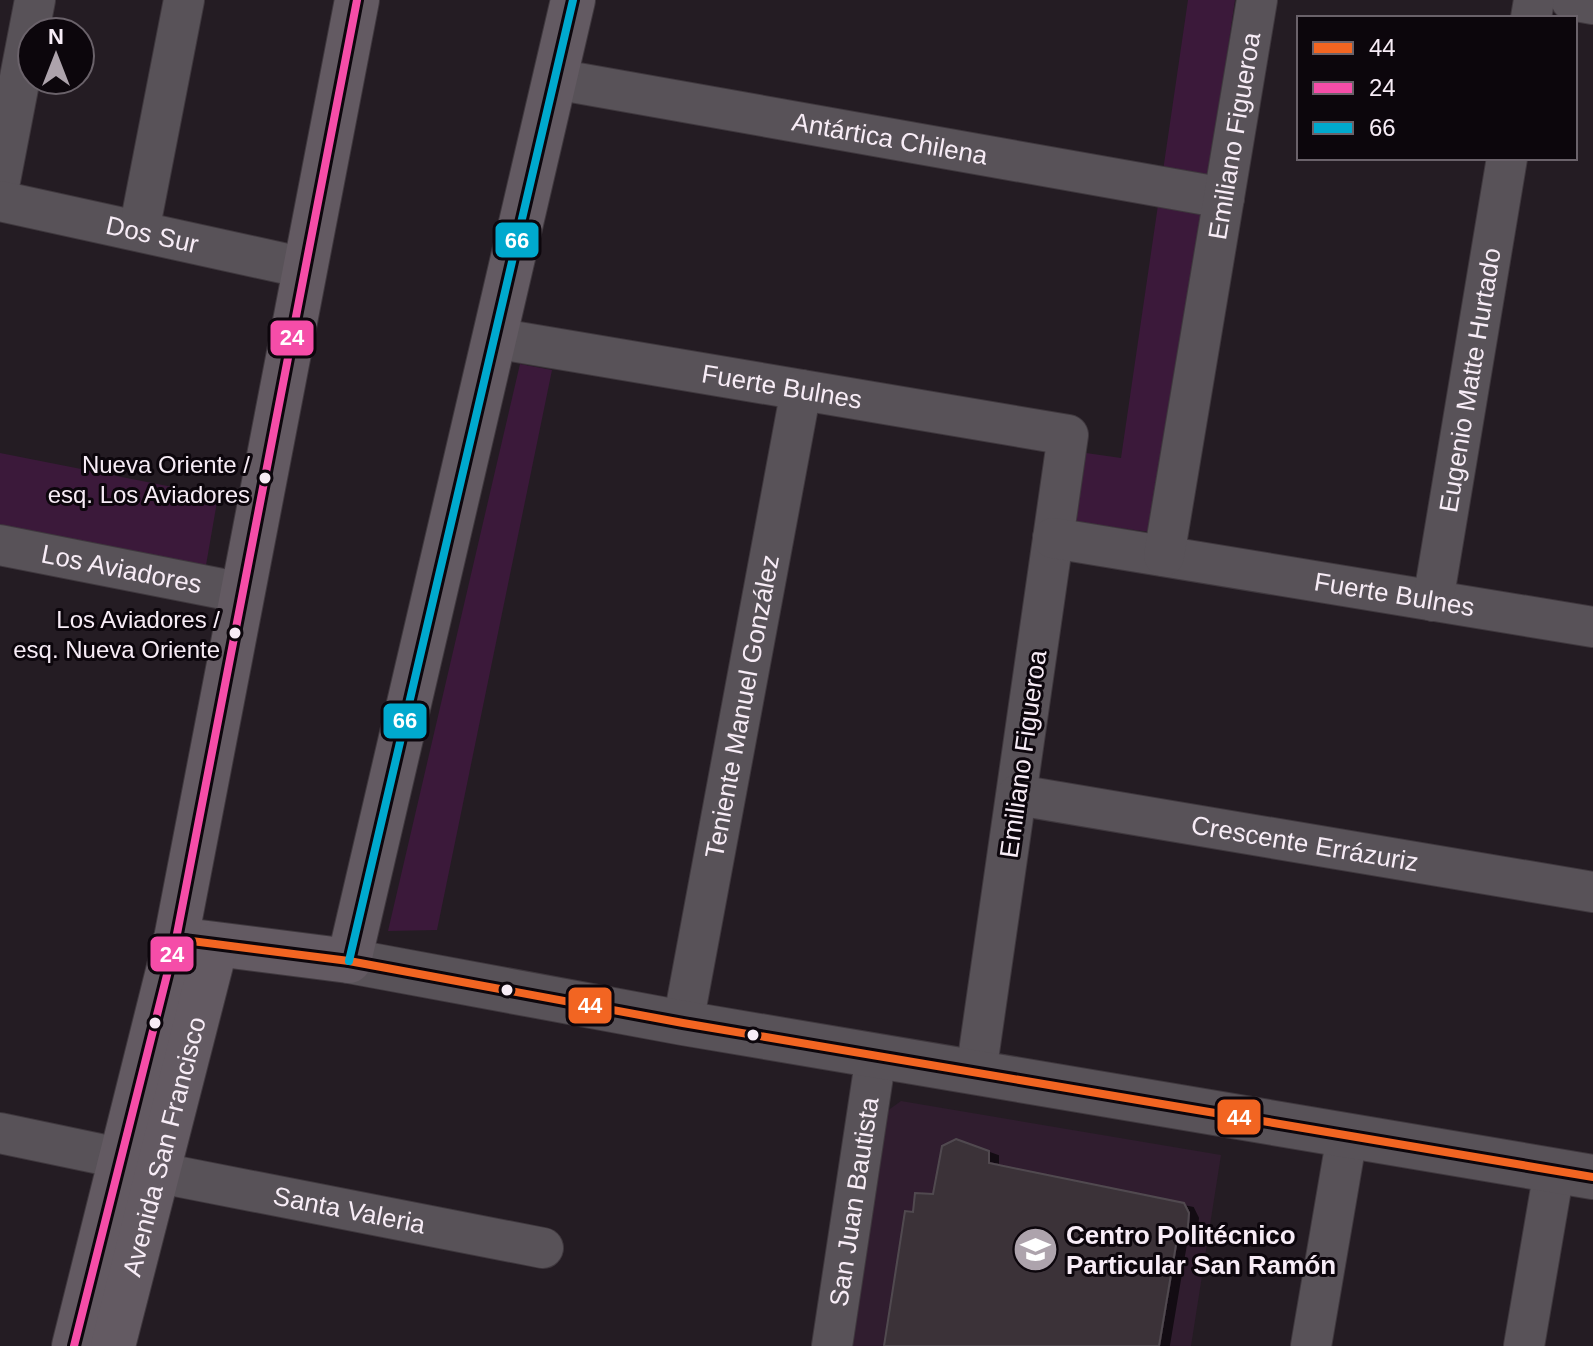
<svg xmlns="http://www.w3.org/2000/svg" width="1593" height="1346" font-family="Helvetica,sans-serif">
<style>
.built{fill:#301d2f}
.green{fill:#3b193a}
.building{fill:#3a3339;stroke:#514a50;stroke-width:2;filter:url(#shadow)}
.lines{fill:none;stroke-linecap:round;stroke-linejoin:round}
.minor-casing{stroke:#3f383e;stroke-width:42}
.tertiary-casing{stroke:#3f383e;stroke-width:46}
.secondary-casing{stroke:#3f383e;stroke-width:46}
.minor{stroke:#585258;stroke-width:40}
.tertiary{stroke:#585258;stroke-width:44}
.secondary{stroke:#635a62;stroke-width:44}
.bus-1-casing{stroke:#0c060c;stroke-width:14}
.bus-2-casing{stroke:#0c060c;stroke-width:14}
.bus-3-casing{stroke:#0c060c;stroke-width:14}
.bus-1{stroke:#f26522;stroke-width:8}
.bus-2{stroke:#f54da8;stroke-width:8}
.bus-3{stroke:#00a9ce;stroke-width:8}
.bus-dot{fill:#f7ecf6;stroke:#0c060c;stroke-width:3}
.labels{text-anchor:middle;stroke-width:6;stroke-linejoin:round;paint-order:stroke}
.bus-label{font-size:24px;fill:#f7ecf6;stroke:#0c060c;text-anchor:end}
.street-label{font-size:26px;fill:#f7ecf6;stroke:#0c060c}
.poi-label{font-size:26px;font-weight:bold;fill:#f7ecf6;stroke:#0c060c;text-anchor:start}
.line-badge{stroke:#0c060c;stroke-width:3}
.badge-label{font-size:22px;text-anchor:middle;font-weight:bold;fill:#fff}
</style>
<defs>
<filter id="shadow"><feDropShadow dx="9" dy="5" stdDeviation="0" flood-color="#0009"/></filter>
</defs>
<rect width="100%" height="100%" fill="#241c23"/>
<path class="built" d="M901,1101l320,54 -30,191h-342l34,-232z"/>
<path class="green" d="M1188,0h47l-78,533 -81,-11 10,-69 35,5z
M520,364l32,6 -115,560 -49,1z
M0,453l218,43 -13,75 -205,-41z"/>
<path class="building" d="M956,1139l33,12v12l195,40 5,10 -2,25 -10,1 -18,107h-275l21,-135 8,1 2,-19 18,1 9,-48z"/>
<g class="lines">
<defs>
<g id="minor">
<path d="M1571,0l22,4"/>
<path d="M1531,18l3,-18"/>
<path id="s1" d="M555,79l669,119"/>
<path d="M0,181l35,-181"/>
<path id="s2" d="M0,201l305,67"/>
<path d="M139,231l45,-231"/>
<path id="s3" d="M494,338l574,97 -92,638"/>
<path id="s4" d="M1053,538l540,89"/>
<path id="s5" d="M0,545l243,48"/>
<path id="s6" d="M1164,556l93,-556"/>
<path id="s7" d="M1433,601l74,-443"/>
<path id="s8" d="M1017,795l576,97"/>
<path id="s9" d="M683,1023l118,-633"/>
<path d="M0,1133l119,25"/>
<path id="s10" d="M155,1172l388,76"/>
<path id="s11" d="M832,1346l44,-290"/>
<path d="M1311,1346l36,-210"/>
<path d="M1524,1346l30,-175"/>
</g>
<path id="tertiary" d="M349,961l334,62 910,154"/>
<g id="secondary">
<path d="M176,939l173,22 224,-961"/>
<path d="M74,1346l102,-407 181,-939"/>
<path id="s12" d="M113,1346l103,-401"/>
</g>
</defs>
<use href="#minor" class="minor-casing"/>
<use href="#tertiary" class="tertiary-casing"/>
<use href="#secondary" class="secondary-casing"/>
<use href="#minor" class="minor"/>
<use href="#tertiary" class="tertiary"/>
<use href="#secondary" class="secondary"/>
<defs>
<path id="bus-1" d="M176,939l173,22 334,62 910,154"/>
<path id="bus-2" d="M74,1346l102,-407 181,-939"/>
<path id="bus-3" d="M349,961l224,-961"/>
</defs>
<use href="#bus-1" class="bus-1-casing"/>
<use href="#bus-2" class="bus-2-casing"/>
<use href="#bus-3" class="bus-3-casing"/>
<use href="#bus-1" class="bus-1"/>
<use href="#bus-2" class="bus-2"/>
<use href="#bus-3" class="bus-3"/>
</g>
<defs>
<symbol id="school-disc" viewBox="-11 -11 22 22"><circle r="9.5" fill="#ada3ac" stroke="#0c060c"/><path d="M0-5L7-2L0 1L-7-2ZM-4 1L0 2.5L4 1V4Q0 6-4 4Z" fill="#fff"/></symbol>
</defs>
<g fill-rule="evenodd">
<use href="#school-disc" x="1010" y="1224" width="51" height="51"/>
</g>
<g class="bus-dot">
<circle cx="265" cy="478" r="7"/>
<circle cx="235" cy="633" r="7"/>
<circle cx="507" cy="990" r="7"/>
<circle cx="155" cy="1023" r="7"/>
<circle cx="753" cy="1035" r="7"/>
</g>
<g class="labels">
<g class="bus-label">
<text x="250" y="473">Nueva Oriente /<tspan x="250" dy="30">esq. Los Aviadores</tspan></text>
<text x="220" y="628">Los Aviadores /<tspan x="220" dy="30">esq. Nueva Oriente</tspan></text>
</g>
<g class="street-label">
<text dy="9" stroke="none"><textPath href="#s6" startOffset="426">Emiliano Figueroa</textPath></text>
<text dy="9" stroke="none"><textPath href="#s1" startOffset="340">Antártica Chilena</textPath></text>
<text dy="9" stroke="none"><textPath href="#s2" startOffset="156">Dos Sur</textPath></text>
<text dy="9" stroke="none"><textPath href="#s7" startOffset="224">Eugenio Matte Hurtado</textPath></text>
<text dy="9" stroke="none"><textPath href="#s3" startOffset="292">Fuerte Bulnes</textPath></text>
<text dy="9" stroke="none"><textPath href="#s5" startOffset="124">Los Aviadores</textPath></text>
<text dy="9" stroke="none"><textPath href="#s4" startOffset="346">Fuerte Bulnes</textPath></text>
<text dy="9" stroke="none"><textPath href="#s9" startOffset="322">Teniente Manuel González</textPath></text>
<text transform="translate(1023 754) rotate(-82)" y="9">Emiliano Figueroa</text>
<text dy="9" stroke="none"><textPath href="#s8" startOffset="292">Crescente Errázuriz</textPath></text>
<text dy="9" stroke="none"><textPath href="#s12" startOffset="206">Avenida San Francisco</textPath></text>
<text dy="9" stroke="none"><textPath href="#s11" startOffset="146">San Juan Bautista</textPath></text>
<text dy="9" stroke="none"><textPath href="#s10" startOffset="198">Santa Valeria</textPath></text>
</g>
<g class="poi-label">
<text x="1066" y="1244">Centro Politécnico<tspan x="1066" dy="30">Particular San Ramón</tspan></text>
</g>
</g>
<g class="line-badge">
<rect x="494" y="221" width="46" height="38" rx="8" fill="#00a9ce"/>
<rect x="269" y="319" width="46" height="38" rx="8" fill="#f54da8"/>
<rect x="382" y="702" width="46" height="38" rx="8" fill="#00a9ce"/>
<rect x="149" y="935" width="46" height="38" rx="8" fill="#f54da8"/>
<rect x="567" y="986" width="46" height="39" rx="8" fill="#f26522"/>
<rect x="1216" y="1098" width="46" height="38" rx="8" fill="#f26522"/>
</g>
<g class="badge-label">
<text x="517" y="248">66</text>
<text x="292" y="345">24</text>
<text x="405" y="728">66</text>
<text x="172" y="962">24</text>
<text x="590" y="1013">44</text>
<text x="1239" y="1125">44</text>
</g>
<rect x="1297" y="16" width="280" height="144" fill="#0c060c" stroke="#6a626a" stroke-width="2"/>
<rect x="1313" y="42" width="40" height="12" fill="#f26522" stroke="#6a626a" stroke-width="2"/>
<text x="1369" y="56" font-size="24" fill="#f7ecf6">44</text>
<rect x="1313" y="82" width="40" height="12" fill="#f54da8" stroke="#6a626a" stroke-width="2"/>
<text x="1369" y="96" font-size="24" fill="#f7ecf6">24</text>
<rect x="1313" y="122" width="40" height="12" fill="#00a9ce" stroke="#6a626a" stroke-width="2"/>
<text x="1369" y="136" font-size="24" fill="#f7ecf6">66</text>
<g transform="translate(56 56)"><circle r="38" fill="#0c060c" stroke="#6a626a" stroke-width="2"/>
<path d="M0-6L14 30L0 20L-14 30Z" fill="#ada3ac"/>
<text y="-12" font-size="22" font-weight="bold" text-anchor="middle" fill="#f7ecf6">N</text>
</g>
</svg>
